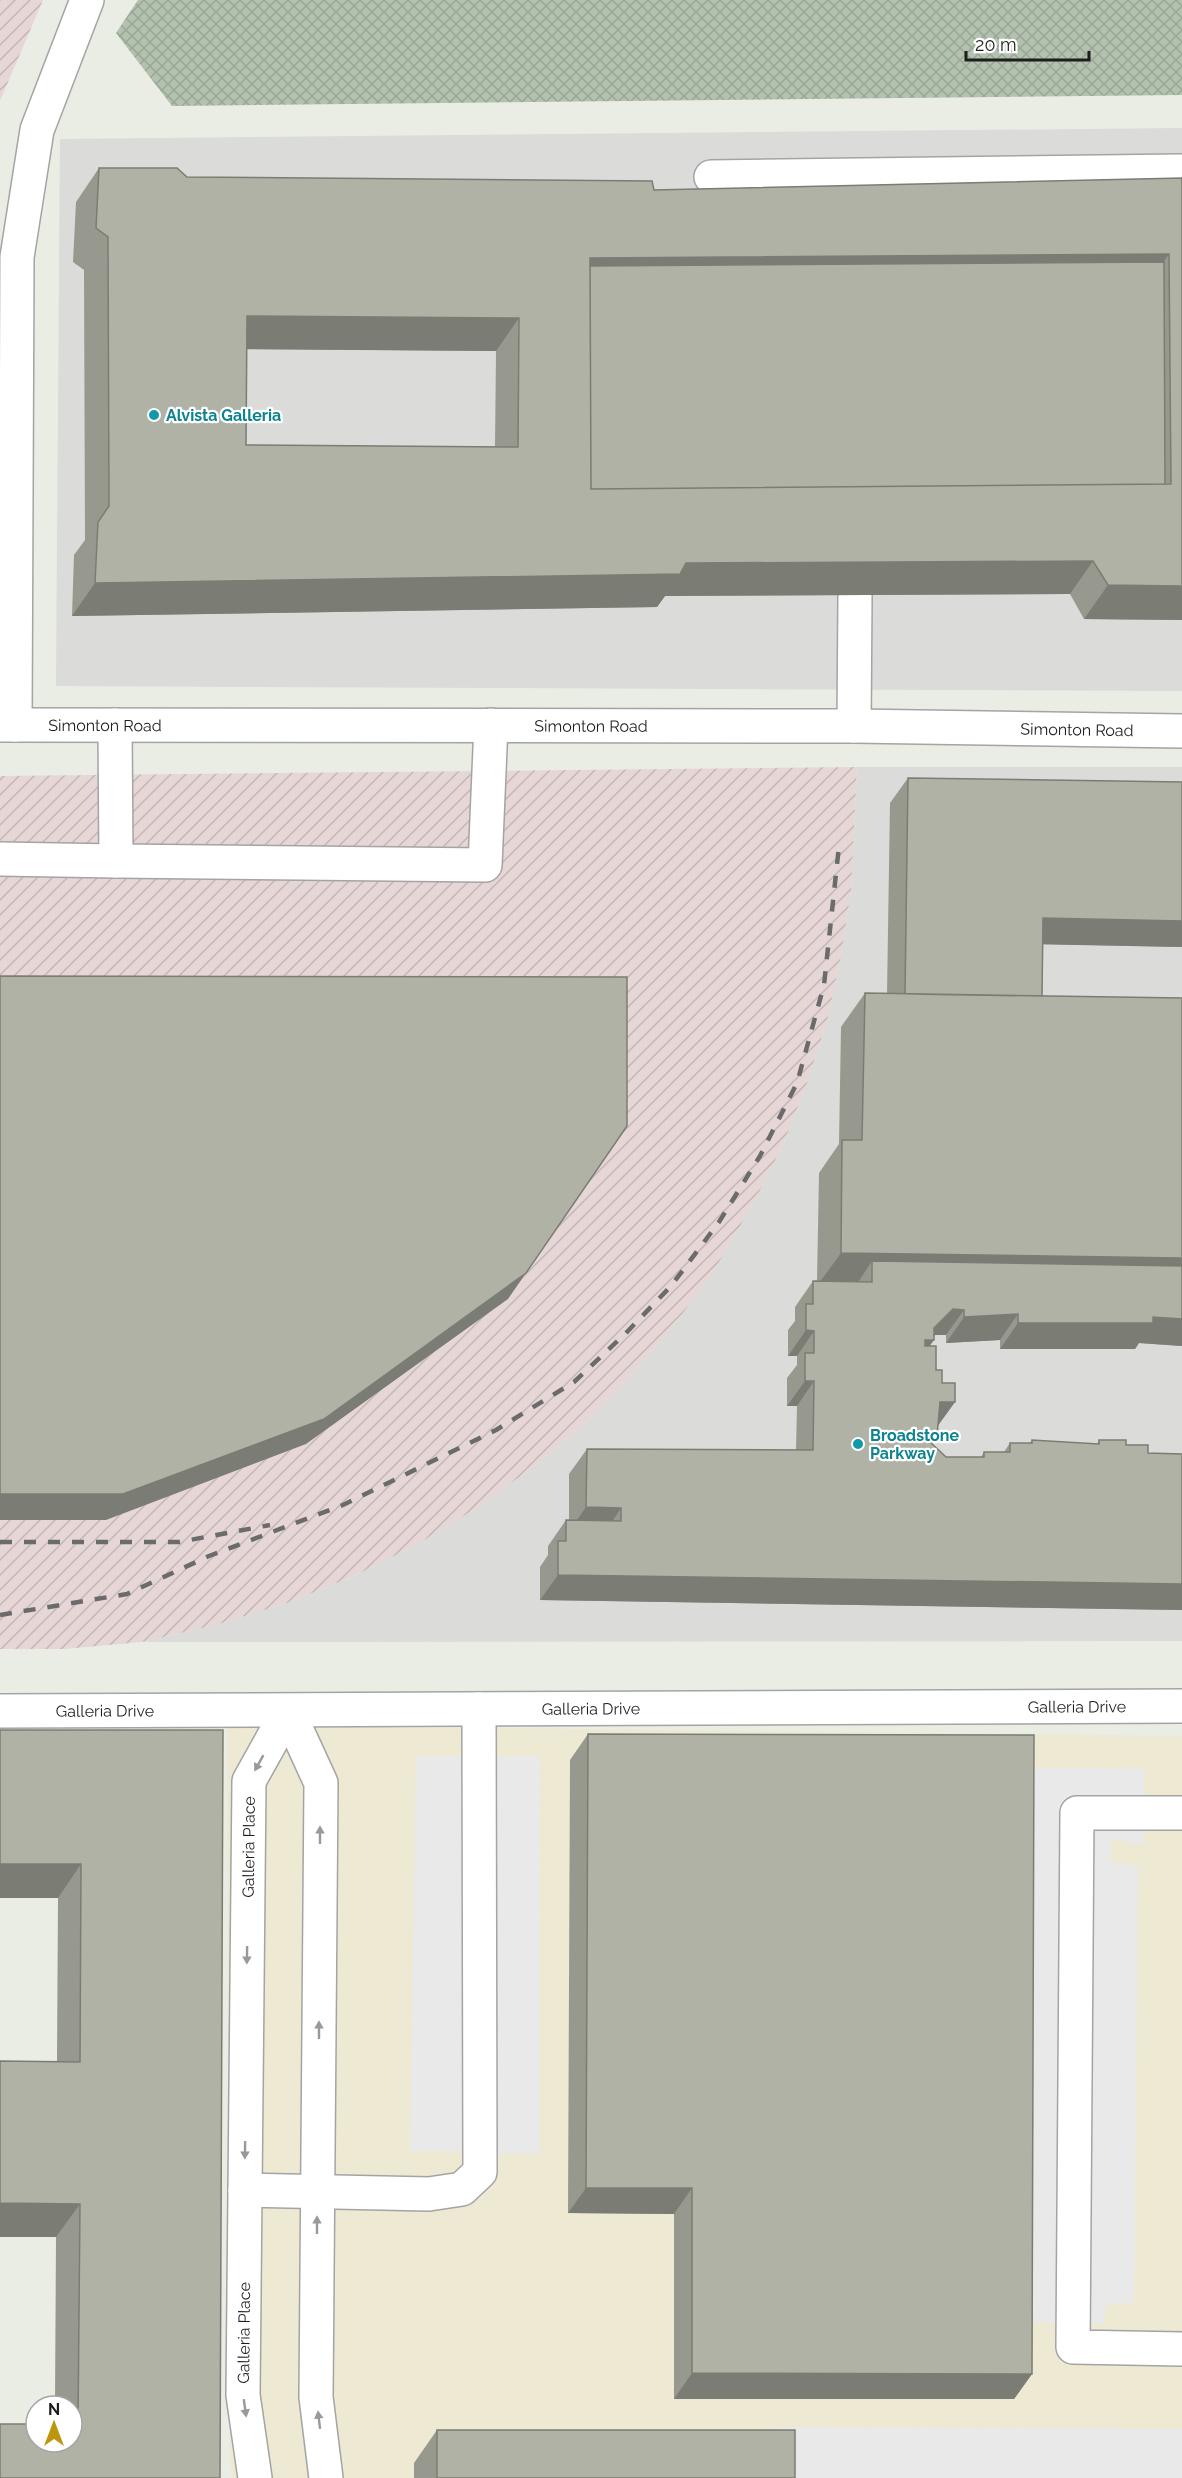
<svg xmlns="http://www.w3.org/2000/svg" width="1182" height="2478" font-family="Raleway,sans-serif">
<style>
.residential{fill:#dbdbda}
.commercial{fill:#ede9d3}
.industrial{fill:url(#industrial-furrows)}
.construction{fill:url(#construction-cross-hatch)}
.parking{fill:#e9e9e9}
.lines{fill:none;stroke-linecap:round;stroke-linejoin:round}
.minor-casing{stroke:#a4a4a4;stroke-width:36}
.minor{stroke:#fff;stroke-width:33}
.rail{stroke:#6b6b6b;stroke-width:4.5;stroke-dasharray:12 12;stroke-linecap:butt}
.wall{fill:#97998f;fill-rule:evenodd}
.shaded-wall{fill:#7b7d74}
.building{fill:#b0b2a6;stroke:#7b7d74;stroke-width:1.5;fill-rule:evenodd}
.oneway{fill:#999}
.culture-dot{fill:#0f9aa8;stroke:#fff;stroke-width:2}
.labels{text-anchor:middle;stroke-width:4.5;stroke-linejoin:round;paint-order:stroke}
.culture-label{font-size:16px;font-weight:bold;fill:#0d838f;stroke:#fff;text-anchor:start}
.street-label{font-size:16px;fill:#1d1d1d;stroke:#fff}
</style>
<defs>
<pattern id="industrial-furrows" width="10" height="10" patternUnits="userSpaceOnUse" patternTransform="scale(1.5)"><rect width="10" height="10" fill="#e6d6d6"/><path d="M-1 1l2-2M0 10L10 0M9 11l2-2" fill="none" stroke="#c5b7b7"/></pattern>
<pattern id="construction-cross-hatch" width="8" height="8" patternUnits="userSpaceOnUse" patternTransform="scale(1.5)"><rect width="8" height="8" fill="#b3c1af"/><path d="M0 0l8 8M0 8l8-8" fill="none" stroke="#9aa596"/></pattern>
</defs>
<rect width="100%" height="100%" fill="#e9ede3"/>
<path class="residential" d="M1182,128v563l-1126,-5 4,-547z
M857,767h325v874l-1041,1 75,-17 74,-23 64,-26 62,-31 59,-36 57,-41 53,-45 48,-50 45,-53 40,-56 35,-60 30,-59 24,-62 20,-62 14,-65 10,-65z"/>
<path class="commercial" d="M227,1725l955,11v742h-949l-3,-18z"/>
<path class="industrial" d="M0,0h43l-43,101z
M857,767l-6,124 -10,65 -14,65 -20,62 -24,62 -30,59 -35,60 -40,56 -45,53 -48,50 -53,45 -57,41 -59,36 -62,31 -64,26 -74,23 -75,17 -76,7h-65v-873z"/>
<path class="construction" d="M138,0h1044v95l-1010,11 -56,-73z"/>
<path class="parking" d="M416,1756h124l-1,398 -129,-4z
M1019,1767l126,2 -2,76 -31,-6 -3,22 29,5 -4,437 -27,1 -4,20 -81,-2z
M780,2427l402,2v49h-402z"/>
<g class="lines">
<defs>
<g id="minor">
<path d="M711,177l471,-6"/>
<path id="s1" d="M0,725l854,1 328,5"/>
<path d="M15,725l2,-468 20,-127 50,-130"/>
<path d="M854,726l1,-130"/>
<path d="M0,859l116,2 -1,-136"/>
<path d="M116,861l369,4 6,-140"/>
<path id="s2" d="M0,1711l1182,-5"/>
<path d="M288,1711l33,72 -5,614 10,81"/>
<path d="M1182,1813h-105l-4,534 109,2"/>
<path d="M245,2190l184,4 33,-5 18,-17 -1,-463"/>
<path id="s3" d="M255,2478l-12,-83 6,-614 39,-70"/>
</g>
</defs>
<use href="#minor" class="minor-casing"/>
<use href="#minor" class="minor"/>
<path class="rail" d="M0,1542h179l91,-17
M0,1615l127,-21 82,-38 134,-51 153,-75 78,-48 52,-49 45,-47 48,-64 41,-66 37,-73 27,-98 15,-139"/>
</g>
<path class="wall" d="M99,168l88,9 467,13 528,-12v442l-98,-1 -14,-25 -405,2 -8,11 -585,9 2,-61 11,-15 -1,-270 -11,-8 3,-60zM247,349l249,2 -1,96 -249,-2z
M908,778l274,169 -139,-3 -1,52 140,2v348l-43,-3 -4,6h-135v-9l-54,3v-8h-11l-6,11 7,24 6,13 13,19 -17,23 -6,19 14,13h35l3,-5h20l6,-9h20l2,-3 65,4 2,-4 27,5 22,8 34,1v156l-642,-10v-33l8,-12v-9l18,-26h3v-46l18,-25 209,1 1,-44h-10v-28l10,-13v-9h-9v-26l7,-9v-14l18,-26h4l2,-108 20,-29 2,-117 24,-34 22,1 3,-191z
M223,1730l-3,748 -148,-36v-36h-17l1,-169h-56v-176l57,1 1,-164h-58z
M588,1734l444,640 -18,25h-340v-185l-106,-1 2,-453z
M437,2430l358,48h-381v-15z"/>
<path class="shaded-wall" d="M1169,254l-23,34 -562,4 6,-34z
M247,316l272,2 -23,33 -273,-2z
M1093,561l-23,33 -405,2 -8,11 -585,9 23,-33 591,-20z
M1108,585l74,1v34l-98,-1z
M1043,918l139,3v26l-157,-3z
M841,1253l341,5v34l-310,-31 -17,26 -38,-1z
M526,1273l-18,26 -202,145 -200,76h-106v-26z
M953,1309l11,1 -18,25h-11l-5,5h4l-18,25h-9l27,-37z
M1018,1314l-18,26 -54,3 18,-26z
M1153,1317l29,2v27l-43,-3 -4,6h-135l18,-26z
M806,1330l8,1 -17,25h-9z
M805,1381h9l-17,25h-10z
M940,1402h15l-18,25z
M929,1436h8l-18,25z
M586,1507l35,1 -17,26 -36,-1z
M558,1575l624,9v26l-642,-10z
M0,1864h81l-23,34h-58z
M586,2188h106l-18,26 -106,-1z
M0,2203l80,1 -24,33h-56z
M692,2373l340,1 -18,25h-340z"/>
<path class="building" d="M99,168h78l10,9 465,4 2,9 528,-12v408l-74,-1 -15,-24 -407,2 -6,11 -585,9 3,-61 11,-16 -1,-269 -12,-9zM1169,254l2,230 -580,5 -1,-231zM247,316l272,2 -1,129 -272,-2z
M1164,262l1,222 -574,5 -1,-223z
M908,778l274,4v139l-139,-3 -1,78 -137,-2z
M0,976l627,1v149l-101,147 -202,146 -201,75h-123z
M865,993l317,5v260l-341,-5 1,-113h20z
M872,1261l310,5v53l-29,-2v6h-135v-9l-54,3v-7l-11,-1 -19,19v12h-9v6h11v24h6v13h13v19h-15l-3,34h-8v5l17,16h38v-5h26v-9h22v-3l67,4v-4h27v5h22v8l34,1v130l-624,-9v-34h8v-21l55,1v-13l-35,-1 1,-58 226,1 1,-69h-9v-28h9v-22l-8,-1v-26h7v-23l59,1z
M0,1730h223l-3,748h-220v-54h36v18h36v-18h6l2,-220 -80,-1v-142l80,1 1,-198h-81z
M588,1734l446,1 -2,639 -340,-1v-185h-106z
M437,2430h358v48h-358z"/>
<defs><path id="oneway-solid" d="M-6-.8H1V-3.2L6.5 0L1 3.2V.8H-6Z" transform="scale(1.5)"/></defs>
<g class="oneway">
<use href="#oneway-solid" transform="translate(259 1763) rotate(119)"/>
<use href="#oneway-solid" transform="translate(320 1835) rotate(-90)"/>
<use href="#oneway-solid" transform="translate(247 1955) rotate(91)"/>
<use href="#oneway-solid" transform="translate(319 2030) rotate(-90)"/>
<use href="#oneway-solid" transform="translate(245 2150) rotate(91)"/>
<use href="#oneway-solid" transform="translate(317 2225) rotate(-90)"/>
<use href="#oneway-solid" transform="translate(245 2408) rotate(82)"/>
<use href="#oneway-solid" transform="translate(319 2420) rotate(-97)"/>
</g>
<g class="culture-dot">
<circle cx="154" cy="415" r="6"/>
<circle cx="858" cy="1444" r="6"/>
</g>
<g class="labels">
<g class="culture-label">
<text x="166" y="421">Alvista Galleria</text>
<text x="870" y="1441">Broadstone<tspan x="870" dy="18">Parkway</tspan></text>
</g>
<g class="street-label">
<text dy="6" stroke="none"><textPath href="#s1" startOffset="105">Simonton Road</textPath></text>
<text dy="6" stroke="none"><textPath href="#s1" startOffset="591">Simonton Road</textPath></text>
<text dy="6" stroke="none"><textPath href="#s1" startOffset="1077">Simonton Road</textPath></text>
<text dy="6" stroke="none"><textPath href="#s2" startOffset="1077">Galleria Drive</textPath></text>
<text dy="6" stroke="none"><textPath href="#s2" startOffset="591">Galleria Drive</textPath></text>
<text dy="6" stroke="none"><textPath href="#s2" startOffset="105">Galleria Drive</textPath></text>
<text dy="6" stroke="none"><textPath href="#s3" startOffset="632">Galleria Place</textPath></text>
<text dy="6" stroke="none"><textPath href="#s3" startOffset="146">Galleria Place</textPath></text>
</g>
</g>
<g transform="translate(54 2424)"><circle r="28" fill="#ffffff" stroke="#a5a5a5" stroke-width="1.5"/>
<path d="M0-4.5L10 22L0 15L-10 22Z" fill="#bc970e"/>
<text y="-9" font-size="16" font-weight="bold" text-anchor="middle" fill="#1d1d1d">N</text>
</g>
<path d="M966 51v9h123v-9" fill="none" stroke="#1d1d1d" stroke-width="3"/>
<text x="975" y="51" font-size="18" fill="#1d1d1d" stroke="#ffffff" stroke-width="4.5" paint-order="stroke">20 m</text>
</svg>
